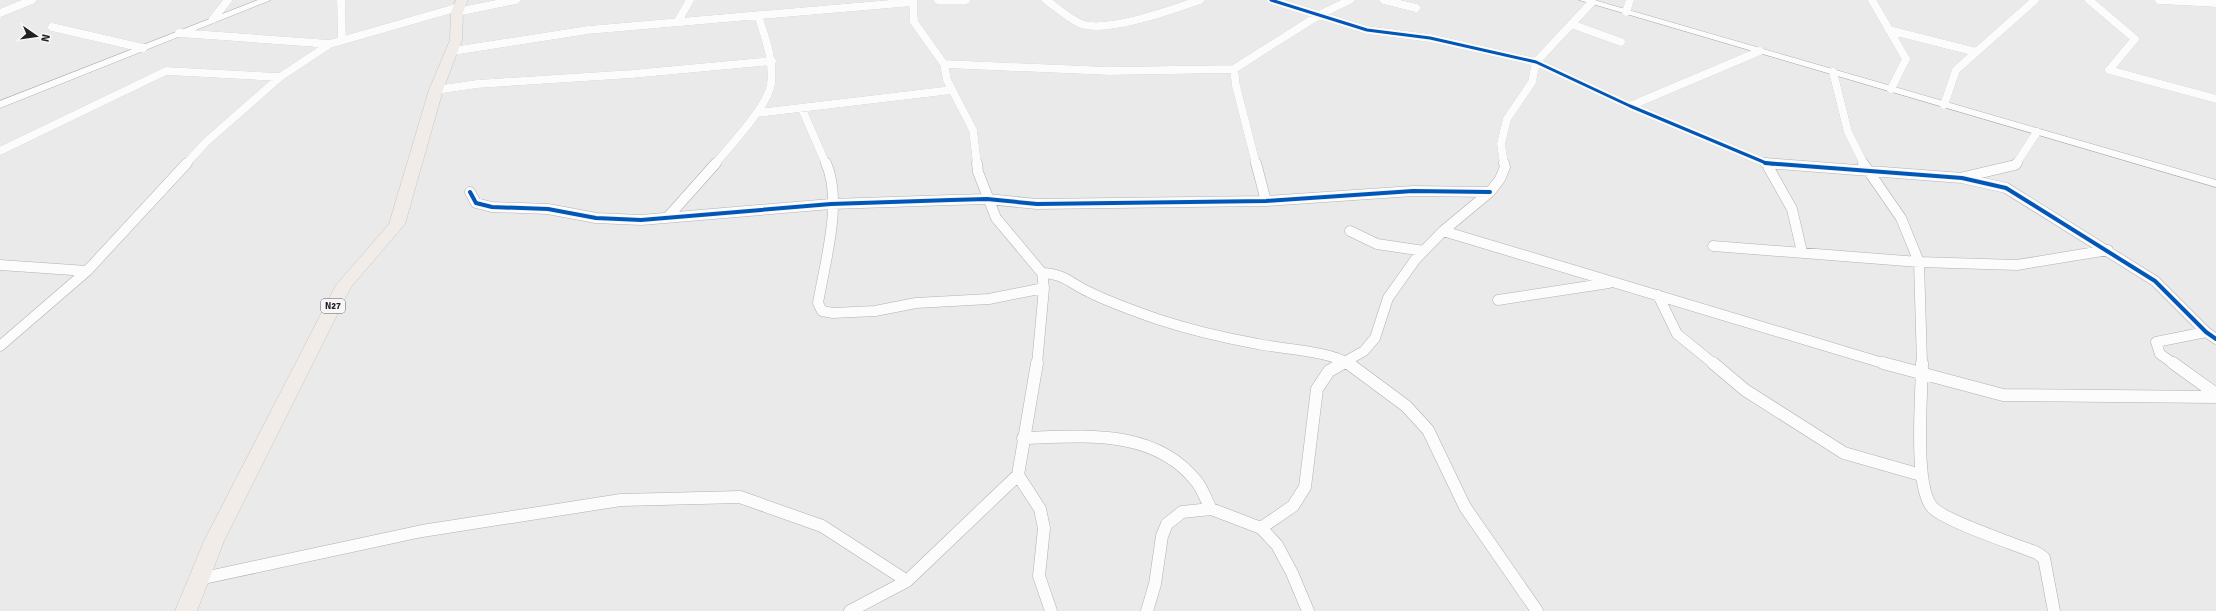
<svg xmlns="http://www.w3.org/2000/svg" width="2216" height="611" font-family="Signika,sans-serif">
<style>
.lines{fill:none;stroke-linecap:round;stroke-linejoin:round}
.minor-far2-casing{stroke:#b1b1b2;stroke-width:8}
.minor-far1-casing{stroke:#b1b1b2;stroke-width:11}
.minor-casing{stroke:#b1b1b2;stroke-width:13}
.tertiary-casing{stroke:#b1b1b2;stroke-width:1}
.primary-casing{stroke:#c7c7c7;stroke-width:1}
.minor-far2{stroke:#fcfcfc;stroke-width:8}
.minor-far1{stroke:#fcfcfc;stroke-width:10}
.minor{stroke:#fcfcfc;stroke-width:12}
.tertiary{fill:#fcfcfc;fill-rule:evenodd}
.primary{fill:#f1ece8;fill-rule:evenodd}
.cycleway-far1-casing{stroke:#f7f7f9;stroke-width:5}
.cycleway-casing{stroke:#f7f7f9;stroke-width:6}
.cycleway-far1{stroke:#0057b8;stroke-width:3}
.cycleway{stroke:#0057b8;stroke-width:4}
.labels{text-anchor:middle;stroke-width:3;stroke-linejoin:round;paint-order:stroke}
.shield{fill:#f7f7f9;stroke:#616162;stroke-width:1}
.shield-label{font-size:9px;font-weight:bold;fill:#212122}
</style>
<rect width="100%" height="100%" fill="#eaeaeb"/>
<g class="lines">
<defs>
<path id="minor-far2" d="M341,0l1,40
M913,0l1,22 30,42 3,16 26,50 4,34
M938,0h28
M1046,0c10,7 21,17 33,23 24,12 95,-14 121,-23
M1271,0l96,30 63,8 106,24 94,44 136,57 7,1
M1384,0l32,8
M1872,0l34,59 -15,30
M2089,0l46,39 -26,31 107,29
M2159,0l57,3
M457,12l59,-12
M1626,12l4,-12
M0,13l32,-13
M213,19l15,-19
M678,21l12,-21
M1571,24l50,18
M52,27l91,21
M1889,30l87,22
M179,33l151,11 129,-37
M453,51l135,-21 325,-28
M944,64l165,7 125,-2
M1833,72l15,60 16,32
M436,90l41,-6 155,-10 140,-13
M1944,105l12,-35 79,-70
M1630,106l130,-55
M802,109l24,55
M757,113l195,-23
M0,151l166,-80 114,6
M186,164l19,-21 75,-66 50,-33
M715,164c15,-18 53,-58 56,-80 3,-24 -6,-47 -13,-69
M1256,164l-20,-78 -2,-17 85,-54 31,-15
M1504,164l-3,-20 6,-25 25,-37 4,-20 56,-60
M2016,164l21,-32"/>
<path id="minor-far1" d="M826,163c17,38 -1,99 -8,140l4,8 11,2 42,-2 41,-8 73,-4 55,-11
M977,163l1,9 18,46 46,55 2,15 -7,76
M1256,163l10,38
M1765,163l197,15 44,10 149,93 51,51 10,7
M1766,163l26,46 10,43
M1863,163l38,55 18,44 3,102
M1964,177l51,-12 2,-2
M470,192l6,11 16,4 56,2 48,9 45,2 190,-16 120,-4 36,-1 50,5 229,-3 147,-10 77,1
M667,218l49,-55
M1350,231l27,13 47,7
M1443,231l443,133
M1713,246l206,16 98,3 91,-15
M0,265l87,6
M1042,273c20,0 30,11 47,19 22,11 48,20 71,28 31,10 65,18 98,24 23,5 73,7 91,20
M1658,295l19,39 37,30
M1498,300l111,-17
M0,346l87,-75 100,-108
M1341,364l23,-13 11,-13 13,-40 27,-38 28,-29 47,-39 10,-13 5,-12 -1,-4
M2174,364l-14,-10 -4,-12 50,-10"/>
<path id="minor" d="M1037,363l-19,112 22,34 4,19 -5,48 12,35
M1348,363l58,43 22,24 37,77 72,104
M1713,363l32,27 99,63 77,22
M1883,363l120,32 213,2
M1922,363c0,31 -9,125 11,145 14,14 82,36 104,45l7,5 10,53
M2173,363l43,31
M1023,438c61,-2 132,-10 174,44 6,8 9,18 14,27
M1261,528l32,-22 12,-19 12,-98 12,-18 14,-8
M199,579l223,-48 199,-31 119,-3 82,29 85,55
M850,611l57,-30 111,-106
M1147,611l8,-27 7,-48 5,-12 15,-12 29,-3 50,19 16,17 15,28 16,38"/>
<path id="tertiary" d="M258,0h13l-271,108v-7z
M1579,0h15l622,180v7z"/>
<path id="primary" d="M456,0h12l-5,12 -1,28 -19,50 -38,134 -54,63 -127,254 -27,70h-22l29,-70 132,-256 53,-61 40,-134 21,-50 1,-28z"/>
</defs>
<use href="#minor-far2" class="minor-far2-casing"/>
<use href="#minor-far1" class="minor-far1-casing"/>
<use href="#minor" class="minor-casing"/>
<use href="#tertiary" class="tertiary-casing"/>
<use href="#primary" class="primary-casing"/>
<use href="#minor-far2" class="minor-far2"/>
<use href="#minor-far1" class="minor-far1"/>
<use href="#minor" class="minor"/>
<use href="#tertiary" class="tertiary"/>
<use href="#primary" class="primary"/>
<defs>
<path id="cycleway-far1" d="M1271,0l96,30 63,8 106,24 94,44 136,57 7,1"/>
<path id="cycleway" d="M1765,163l197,15 44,10 149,93 51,51 10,7
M470,192l6,11 16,4 56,2 48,9 45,2 190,-16 120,-4 36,-1 50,5 229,-3 147,-10 77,1"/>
</defs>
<use href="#cycleway-far1" class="cycleway-far1-casing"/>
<use href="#cycleway" class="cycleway-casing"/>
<use href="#cycleway-far1" class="cycleway-far1"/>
<use href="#cycleway" class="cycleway"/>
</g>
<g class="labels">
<rect class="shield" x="321" y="299" width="24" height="14" rx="3"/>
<g class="shield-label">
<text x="333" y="309">N27</text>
</g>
</g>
<g transform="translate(36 36) rotate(103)" stroke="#f7f7f9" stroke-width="3" paint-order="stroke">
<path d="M0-3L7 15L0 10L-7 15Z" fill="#212122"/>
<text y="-6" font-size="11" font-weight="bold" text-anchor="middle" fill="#212122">N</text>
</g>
</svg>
